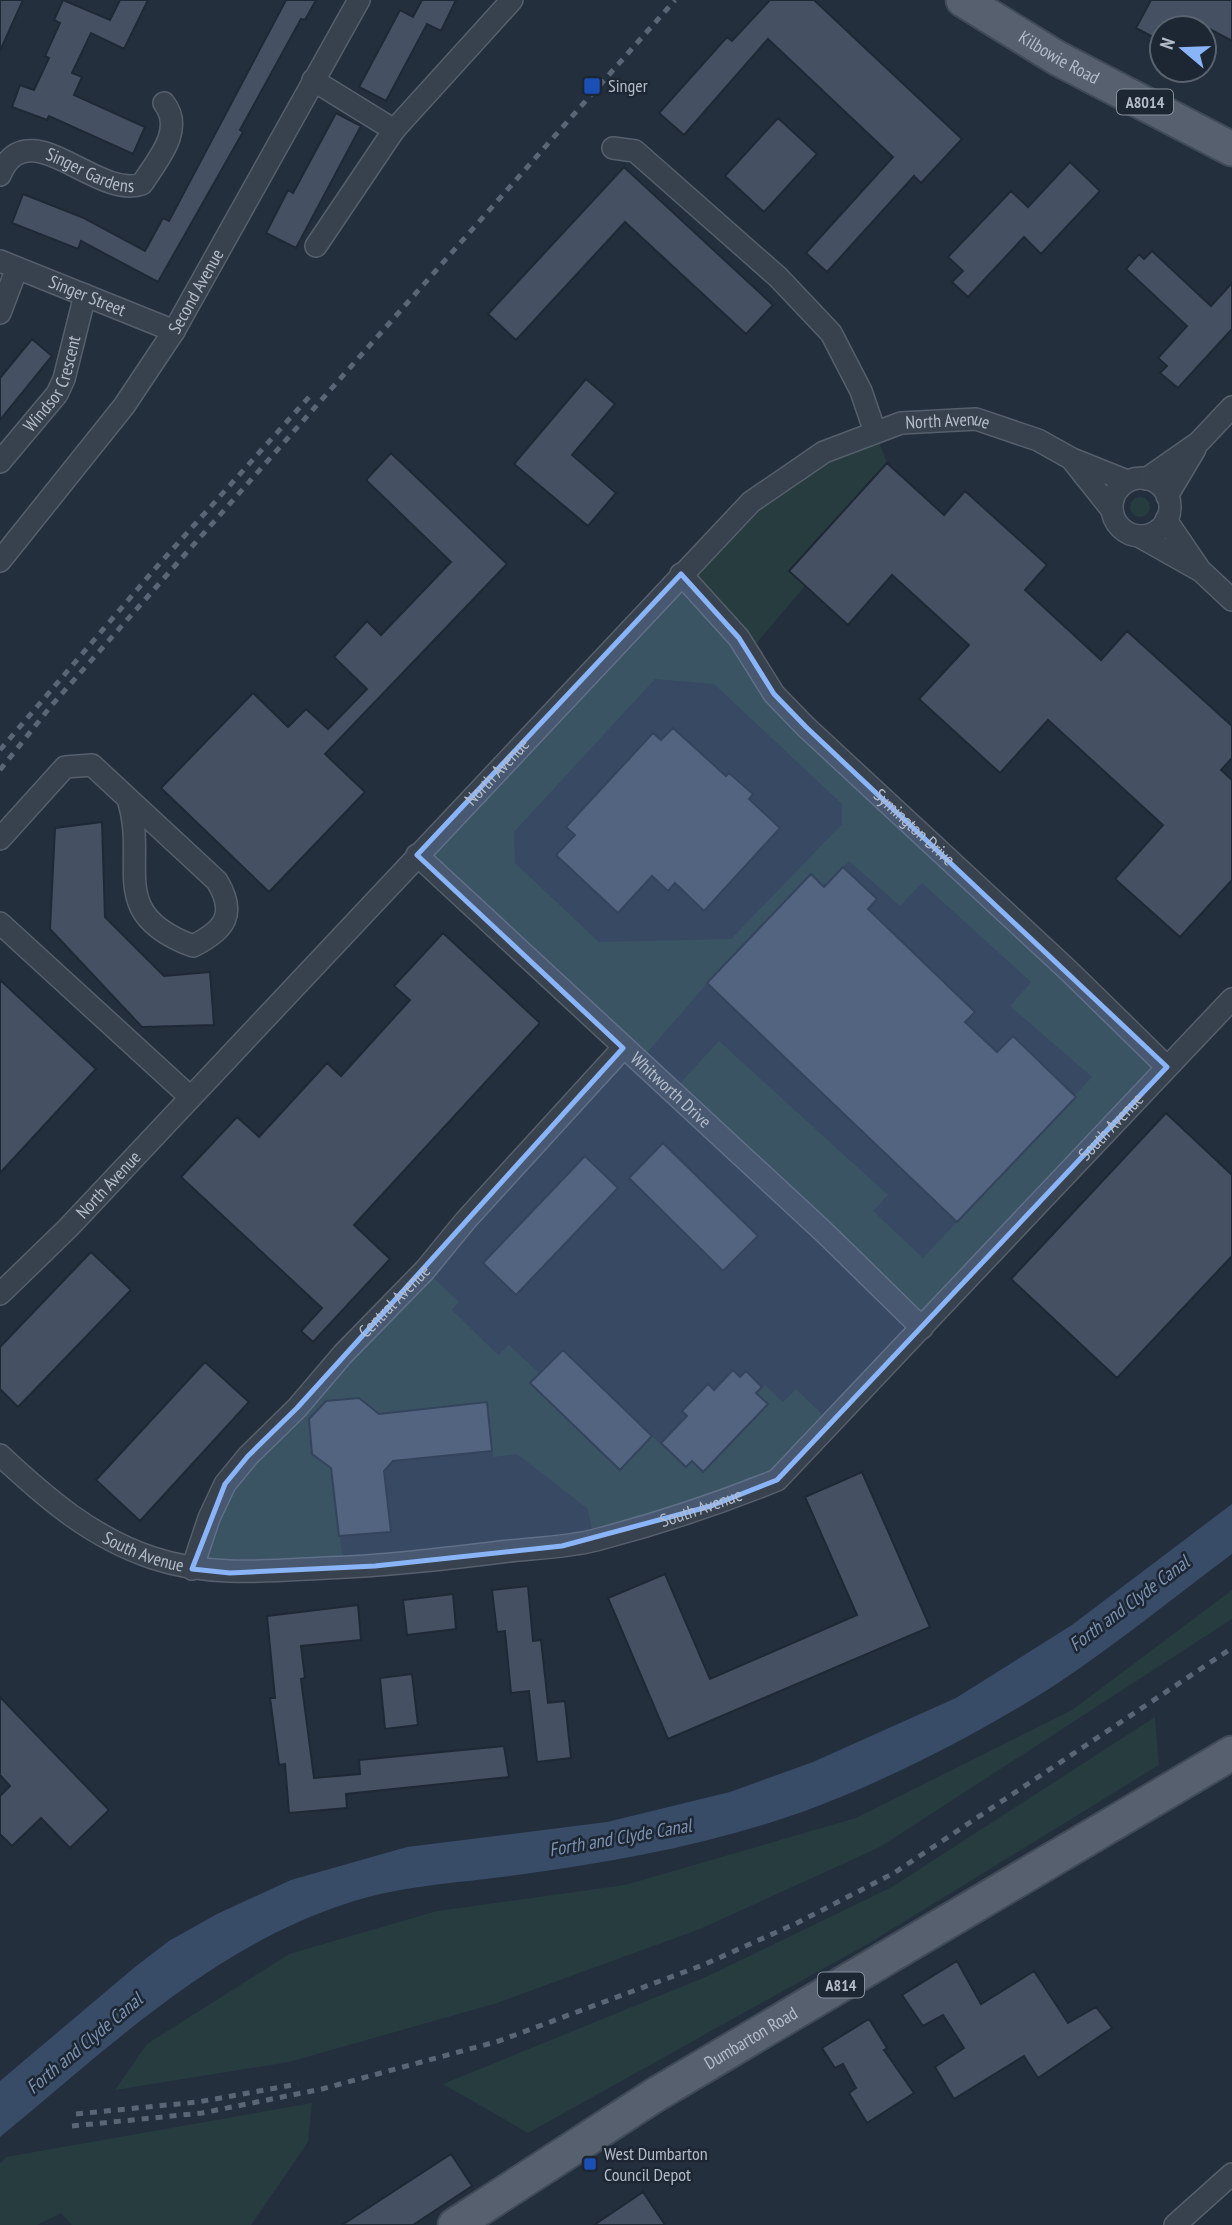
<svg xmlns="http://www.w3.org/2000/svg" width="1232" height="2225" font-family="'PT Sans Narrow',sans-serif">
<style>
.green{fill:#263c3f;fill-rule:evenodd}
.water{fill:#394c67}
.building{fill:#455162;stroke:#1f2835;stroke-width:2}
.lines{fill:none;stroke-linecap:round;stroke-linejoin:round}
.street-casing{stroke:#565f6c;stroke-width:24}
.primary-casing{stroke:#414a57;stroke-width:37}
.street{stroke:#38414e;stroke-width:21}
.primary{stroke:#56606e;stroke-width:33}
.rail{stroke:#5a6575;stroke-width:5;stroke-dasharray:7 7;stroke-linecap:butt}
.marked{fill:#8ab4f8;fill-opacity:0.2;stroke:#8ab4f8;stroke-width:5;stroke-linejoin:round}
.transit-dot{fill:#1a4fb4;stroke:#1d2633;stroke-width:2.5}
.labels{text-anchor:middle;stroke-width:5;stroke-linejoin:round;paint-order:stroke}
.shield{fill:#1d2633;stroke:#878f9c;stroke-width:2}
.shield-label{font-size:16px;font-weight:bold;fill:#b4bcc9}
.street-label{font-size:18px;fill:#b4bcc9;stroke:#1d2633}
.poi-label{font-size:18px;fill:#b4bcc9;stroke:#1d2633;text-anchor:start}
.water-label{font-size:19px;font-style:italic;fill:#7c92b1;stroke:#1d2633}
</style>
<rect width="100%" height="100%" fill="#242f3e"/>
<path class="green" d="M875,432l12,31 -98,108 16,15 -57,67 26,41 393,373 -245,261 -250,-236 47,-51 169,154 -15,16 50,47 169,-181 -82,-71 21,-24 -109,-99 -22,23 -51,-45 -25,26 -13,-12 -101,105 -71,82 -222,-207 334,-353zM655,679l59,5 128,120v20l-111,115 -132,3 -84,-79 -1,-31z
M1130 507a10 10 0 1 1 20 0a10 10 0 1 1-20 0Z
M425,1270l34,32 -7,8 46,45 11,-10 30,28 -9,10 90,87 32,-34 33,31 7,-6 11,10 65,-66 -12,-12 9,-8 18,17 13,-13 36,35 -55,56 -183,60 -6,-31 -71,-55 -24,3 -6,-55 -108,12 -20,-16 -33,3 -17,18 3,35 19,14 13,100 -152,1 33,-85z
M1232,1590v29l-352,228 -180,82 -203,74 -208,59 -174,28 32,-46 142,-90 148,-43 188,-26 231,-67 216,-108z
M1155,1717l4,48 -288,177 -343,191 -85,-49 265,-108 184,-89z
M312,2103l-4,39 -57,83h-179l-11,-12 -24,12h-37v-61l6,-7z"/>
<path class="water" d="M1232,1504v50c-58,43 -114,89 -174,129 -74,48 -173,99 -256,129 -93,33 -188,50 -285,63 -57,8 -118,10 -172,29 -134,44 -238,145 -345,233v-56l135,-114 34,-26 48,-27 74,-34 116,-33 200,-25 123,-30 83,-30 143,-64 116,-73z"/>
<path class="building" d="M0,0h23l-23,51z
M63,0l47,20 10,-20h28l-24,49 -33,-16 -19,40 10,4 -8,18 71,32 -12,27 -84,-38 -2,4 -35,-13 8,-22 14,5 15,-32 -4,-2 15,-33 -6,-3z
M286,0h30l-11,20 -4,-1 -61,111 3,2 -85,150 -77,-41 -3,8 -66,-26 11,-29 61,24 61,33 18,-33 6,3z
M422,0h34l-15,31 -14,-7 -41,77 -27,-14 41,-77 13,7z
M770,0h44l148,139 -41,44 -7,-7 -87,96 -21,-19 87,-96 -125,-118 -84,96 -25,-22 68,-76 5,4z
M1151,0h81v41l-24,-13h-46v14l-26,-14z
M336,113l25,13 -65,122 -30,-15 22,-43 5,3z
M778,118l39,36 -53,58 -39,-36z
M1070,162l30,29 -59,63 -17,-17 -56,60 -16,-15 11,-11 -15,-14 63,-66 17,16z
M624,167l149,138 -27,29 -121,-112 -109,118 -28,-26z
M1152,251l59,55 21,-23v46l-54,59 -18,-15 7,-7 -9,-8 29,-32 -61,-57 13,-15 5,5z
M32,339l20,17 -52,64v-42z
M586,379l29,25 -43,51 44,38 -28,33 -74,-62z
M391,453l116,111 -182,190 40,38 -96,100 -108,-104 92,-95 35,34 18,-18 22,20 39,-40 -33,-32 33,-36 14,14 70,-73 -85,-82z
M887,463l57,52 21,-24 82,74 -22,25 76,70 26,-29 105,95v32l-11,12 11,10v100l-52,57 -65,-58 48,-54 -115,-105 -48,53 -81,-74 50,-54 -77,-70 -44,50 -59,-54z
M673,728l53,48 3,-3 24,21 -4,5 31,29 -76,83 -29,-28 -7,8 -16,-15 -34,37 -62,-58 19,-20 -9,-8 87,-94 8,7z
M102,822l3,95 59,59 46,-4 4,53 -72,2 -92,-98 5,-101z
M843,867l34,32 -9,10 107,103 -10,10 32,30 16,-16 63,61 -119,125 -250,-239 104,-109 13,13z
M443,933l97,90 -186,202 36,34 -77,83 -12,-11 21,-23 -141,-131 56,-60 22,20 68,-74 14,13 69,-76 -16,-14z
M0,980l96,89 -96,104z
M1166,1113l66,62v81l-115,122 -106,-99z
M663,1143l95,93 -35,35 -94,-93z
M585,1156l33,32 -102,107 -33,-32z
M91,1252l40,38 -113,117 -18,-18v-42z
M563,1350l89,86 -32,34 -90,-87z
M205,1362l44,40 -109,119 -44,-41z
M733,1370l7,7 6,-6 16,16 -6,6 12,11 -65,68 -11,-11 -6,6 -25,-24 26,-27 -5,-5 26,-27 6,6z
M359,1398l20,16 108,-12 5,49 -99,10 -9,10 7,61 -52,4 -8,-68 -19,-14 -3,-35 17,-18z
M862,1472l68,155 -262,112 -60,-141 57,-24 45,105 147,-64 -52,-118z
M528,1586l5,55 8,-1 7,63 17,-2 6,57 -34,4 -8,-71 -18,2 -6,-62 -8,1 -5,-42z
M453,1594l3,35 -49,6 -4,-35z
M358,1605l3,35 -60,6 4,32 -4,1 13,99 46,-4 -1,-14 145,-14 5,31 -163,17 1,14 -58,5 -4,-49 -6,1 -9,-67h5l-8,-82z
M412,1674l6,51 -33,4 -5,-51z
M0,1697l109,113 -39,38 -29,-30 -29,28 -12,-12v-38l10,-10 -10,-11z
M957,1961l24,43 53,-33 34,52 28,-16 16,21 -74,50 -14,-22 -70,43 -19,-32 29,-19 -21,-33 -20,11 -21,-31z
M869,2019l18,29 -3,2 30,43 -47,30 -18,-30 7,-5 -13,-24 -8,4 -13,-20z
M451,2154l21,32 -59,39h-71z
M643,2192l22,33h-71z"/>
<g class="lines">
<defs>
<g id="street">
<path d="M313,80l81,50 118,-130"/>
<path d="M613,148l22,3 143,126 53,56 30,58 14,41"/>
<path id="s1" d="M0,175c28,-66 96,25 142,9 15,-24 43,-54 22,-81"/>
<path d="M316,246l78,-116"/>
<path id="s2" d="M0,261l174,70"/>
<path d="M0,313l17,-45"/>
<path d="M1073,461l39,49"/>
<path id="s3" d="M0,462l57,-68 7,-15 21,-84"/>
<circle cx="1141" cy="507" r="29"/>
<path d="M1146,479l53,-37 33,-35"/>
<path d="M1167,496l28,-47"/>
<path d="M1166,520l32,47"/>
<path d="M1139,536l62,35 31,29"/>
<path id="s4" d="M0,561l124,-155 50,-75 185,-331"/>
<path id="s5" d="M681,574l58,64 35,56 32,33 263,244 98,96"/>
<path d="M0,839l65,-72 27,-2 125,116c20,33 8,49 -24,65 -89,-33 -44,-81 -65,-147"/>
<path id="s6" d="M417,855l408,378 97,95"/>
<path d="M0,923l189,173"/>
<path id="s7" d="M0,1294l68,-66 683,-726 73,-50 77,-29 75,-4 62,21 34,19 55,22"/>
<path id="s8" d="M0,1455c46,43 92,83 153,103 57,19 114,13 173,10 59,-2 117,-9 175,-16 31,-4 64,-4 95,-12 61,-16 122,-36 181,-60l455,-481"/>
<path id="s9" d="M192,1569l17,-51 16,-34 23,-28 49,-48 46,-54 82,-84 41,-50 157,-172"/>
<path d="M1175,2225l57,-51"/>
</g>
<g id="primary">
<path id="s10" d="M963,0l94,58 175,91"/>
<path id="s11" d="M455,2225l200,-130 577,-342"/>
</g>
</defs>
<use href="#street" class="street-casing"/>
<use href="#primary" class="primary-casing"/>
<use href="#street" class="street"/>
<use href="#primary" class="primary"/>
<path class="rail" d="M0,750l153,-179 156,-174
M0,770l51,-64 624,-706
M76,2114l122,-12 100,-18
M72,2126l130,-13 120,-24 177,-48 204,-76 94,-42 97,-50 338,-225"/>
</g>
<path class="marked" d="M681,574l58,64 35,56 32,33 361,340 -390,413 -66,26 -149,40 -187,20 -145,7 -38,-4 33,-85 23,-28 49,-48 326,-360 -206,-193z"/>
<g class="transit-dot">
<rect x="583" y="77" width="18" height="18" rx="3.5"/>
<rect x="583" y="2157" width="14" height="14" rx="3.5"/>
</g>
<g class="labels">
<g class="shield">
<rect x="1117" y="89.5" width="56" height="25" rx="5"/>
<rect x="818" y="1972.5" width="46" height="25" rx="5"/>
</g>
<g class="shield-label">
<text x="1145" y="108">A8014</text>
<text x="841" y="1991">A814</text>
</g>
<g class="street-label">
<text dy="6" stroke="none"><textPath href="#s10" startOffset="112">Kilbowie Road</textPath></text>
<text dy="6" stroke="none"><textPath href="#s1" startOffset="105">Singer Gardens</textPath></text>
<text dy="6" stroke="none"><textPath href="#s4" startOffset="334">Second Avenue</textPath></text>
<text dy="6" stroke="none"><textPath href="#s2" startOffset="94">Singer Street</textPath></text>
<text dy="6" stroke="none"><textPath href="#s3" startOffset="96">Windsor Crescent</textPath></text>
<text dy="6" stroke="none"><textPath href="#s7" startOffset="1309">North Avenue</textPath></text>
<text dy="6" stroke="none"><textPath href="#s7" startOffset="721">North Avenue</textPath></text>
<text dy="6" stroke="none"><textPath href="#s5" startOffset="346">Symington Drive</textPath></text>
<text dy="6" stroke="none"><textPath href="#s6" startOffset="346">Whitworth Drive</textPath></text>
<text dy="6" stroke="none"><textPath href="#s8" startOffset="1309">South Avenue</textPath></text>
<text dy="6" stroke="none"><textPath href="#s7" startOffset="154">North Avenue</textPath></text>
<text dy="6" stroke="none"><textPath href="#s9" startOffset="341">Central Avenue</textPath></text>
<text dy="6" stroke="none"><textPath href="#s8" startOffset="742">South Avenue</textPath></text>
<text dy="6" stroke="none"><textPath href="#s8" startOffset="175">South Avenue</textPath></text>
<text dy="6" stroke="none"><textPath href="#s11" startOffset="350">Dumbarton Road</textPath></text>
</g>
<g class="poi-label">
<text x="608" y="92">Singer</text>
<text x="604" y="2160">West Dumbarton<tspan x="604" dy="21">Council Depot</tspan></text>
</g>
<g class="water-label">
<text transform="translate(1129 1603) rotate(-37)" y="7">Forth and Clyde Canal</text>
<text transform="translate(620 1837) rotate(-10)" y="7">Forth and Clyde Canal</text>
<text transform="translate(84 2043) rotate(-40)" y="7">Forth and Clyde Canal</text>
</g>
</g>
<g transform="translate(1183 49) rotate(289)"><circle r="33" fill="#1d2633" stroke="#59626f" stroke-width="2"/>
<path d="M0-5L12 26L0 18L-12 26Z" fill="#8ab4f8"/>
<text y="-10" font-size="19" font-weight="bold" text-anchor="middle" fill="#b4bcc9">N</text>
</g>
</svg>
